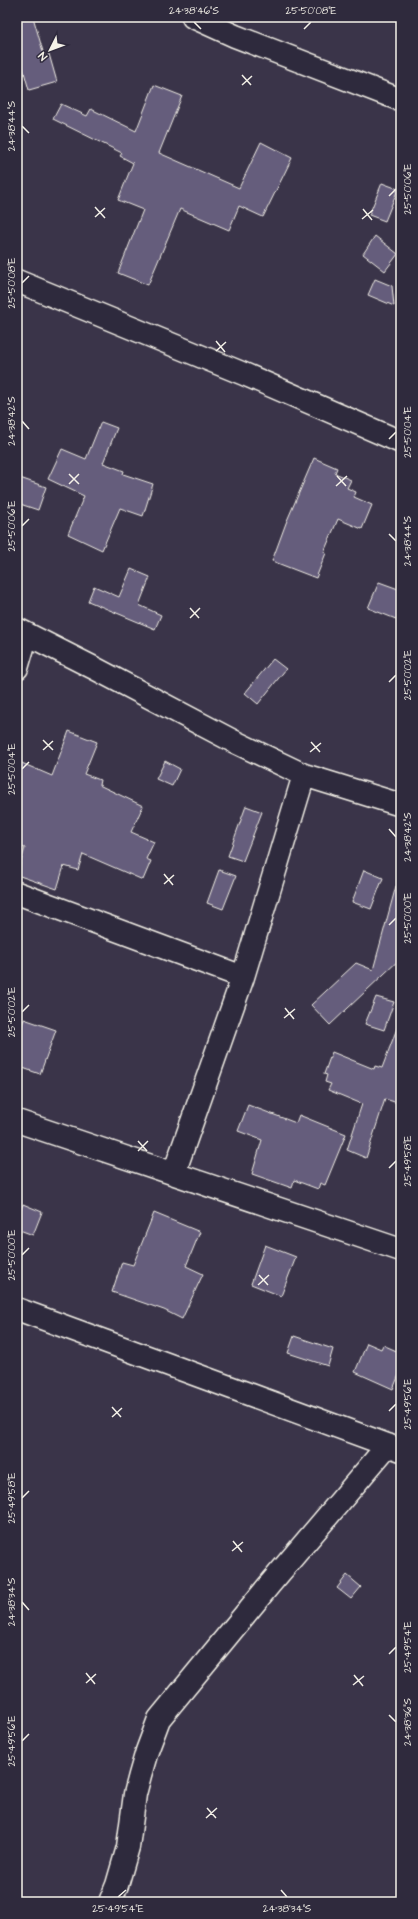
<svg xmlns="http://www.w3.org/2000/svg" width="418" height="1919" font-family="'Architects Daughter',sans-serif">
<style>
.building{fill:#655d7b;stroke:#f4f1e8}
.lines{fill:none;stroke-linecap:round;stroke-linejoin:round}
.minor-casing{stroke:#f4f1e8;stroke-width:25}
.minor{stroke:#2f2a3d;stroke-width:22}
.ticks{fill:none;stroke:#f4f1e8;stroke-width:1.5}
.neatline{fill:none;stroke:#f4f1e8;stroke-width:1.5}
.ticks-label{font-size:10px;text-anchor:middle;fill:#f4f1e8}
</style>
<rect width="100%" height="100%" fill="#3a3449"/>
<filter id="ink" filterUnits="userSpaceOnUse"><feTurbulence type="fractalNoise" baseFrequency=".025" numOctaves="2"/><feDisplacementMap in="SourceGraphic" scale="8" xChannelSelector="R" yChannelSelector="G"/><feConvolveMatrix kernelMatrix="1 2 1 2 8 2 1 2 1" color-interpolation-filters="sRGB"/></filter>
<g filter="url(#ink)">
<path class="building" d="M29,17h4l11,38 5,-1 8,28 -28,8 -12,-43v-27z
M154,85l28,11 -23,57 80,35 22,-46 31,16 -29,59 -24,-11 -10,24 -49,-21 -32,76 -30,-12 25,-63 -25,-10 15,-37 -13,-7 2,-3 -69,-34 8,-15 26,12 4,-7 45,22z
M382,183l16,6 -13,32 -16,-6z
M375,236l23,18 -13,17 -22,-17z
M375,279l17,7 2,20 -26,-11z
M101,422l16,6 -14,35 21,8 -1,3 30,10 -10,32 -23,-8 -18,42 -34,-16 16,-38 -36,-17 14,-30 24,10z
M314,458l23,10 -2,5 16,7 -4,8 9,4 -2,5 18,8 -10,24 -24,-10 -14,33 2,1 -10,25 -44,-17 14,-38z
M17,477l29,10 -8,23 -21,-7z
M131,569l19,8 -11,28 22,10 -6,14 -67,-28 6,-15 25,11z
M379,582l22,8v31l-33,-13z
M273,659l13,10 -28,35 -13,-11z
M69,731l28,11 -13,32 16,6 -1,5 44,21 -12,26 23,10 -8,17 5,2 -8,19 -60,-26 -5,16 -14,-4 -7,23 -40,-14 8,-27 -8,-2v-85l35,15z
M165,761l15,8 -8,17 -16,-7z
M246,806l16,6 -19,49 -15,-5z
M219,870l17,6 -13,33 -16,-6z
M364,870l19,8 -12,31 -19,-7z
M396,886l5,1v71l-71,67 -19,-20 45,-42 17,7z
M376,997l18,5 -10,28 -19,-6z
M24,1019l32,11 -16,44 -23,-8v-27z
M399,1023h2v81l-16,-5 -19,59 -19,-8 15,-46 -34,-14 3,-6 -6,-2 2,-7 -3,-1 8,-22 42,17 1,-3 7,2z
M248,1105l48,18 3,-8 47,19 -21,51 -5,-2 -2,6 -24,-9 -2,8 -40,-14 10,-34 -24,-9z
M23,1204l19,8 -9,23 -16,-6v-10z
M154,1213l46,19 -14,34 17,8 -21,45 -18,-9 -52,-18 10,-30 11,3z
M265,1245l31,12 -15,39 -30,-12z
M294,1336l39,13 -5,17 -40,-13z
M367,1343l14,6 2,-4 18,8v17l-8,19 -38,-17z
M347,1575l14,12 -10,12 -14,-11z"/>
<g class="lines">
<defs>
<path id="minor" d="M193,17l42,19 166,64
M17,281l227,93 157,68
M17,629l79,40 137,72 71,34 97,30
M17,668l10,-34
M17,893l226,84
M17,1121l384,129
M174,1173l69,-196 61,-202
M17,1309l384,141
M110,1902l7,-17 11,-38 7,-53 5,-19 7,-24 12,-32 111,-135 118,-139"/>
</defs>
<use href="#minor" class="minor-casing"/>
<use href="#minor" class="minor"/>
</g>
</g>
<path class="ticks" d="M194,22l7,7M304,29l7,-7M242,75l9,10M242,85l10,-9M22,126l7,7M389,196l7,-7M95,207l10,11M363,209l9,11M95,217l10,-9M362,219l11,-9M22,283l7,-7M216,341l9,11M216,351l10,-9M22,421l7,8M389,439l7,-7M69,474l10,10M337,476l9,10M69,484l10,-10M336,486l11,-10M22,526l7,-7M389,534l7,7M190,608l9,10M190,618l10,-10M389,682l7,-7M43,740l10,10M311,742l9,10M43,750l10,-9M310,752l11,-9M22,769l7,-7M389,829l7,8M164,874l9,11M164,884l10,-9M389,925l7,-7M285,1008l9,11M22,1012l7,-7M284,1018l11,-9M138,1141l9,10M138,1151l10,-10M389,1168l7,-7M22,1255l7,-7M259,1275l9,10M258,1285l11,-10M112,1407l9,10M389,1411l7,-7M112,1417l10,-9M22,1498l7,-7M233,1541l9,11M232,1551l11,-9M22,1602l7,8M389,1654l7,-7M86,1673l9,11M354,1675l9,11M86,1683l10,-9M353,1685l11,-9M389,1715l7,7M22,1741l7,-7M207,1808l9,10M206,1818l11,-10M281,1890l6,7M118,1897l8,-7"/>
<rect width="418" height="1919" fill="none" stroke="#2f2a3d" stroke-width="44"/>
<g transform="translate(50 50) rotate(228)" stroke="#2f2a3d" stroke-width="3" paint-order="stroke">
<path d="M0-3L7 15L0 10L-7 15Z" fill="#f4f1e8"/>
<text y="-6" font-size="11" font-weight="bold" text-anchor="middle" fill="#f4f1e8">N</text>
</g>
<rect x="22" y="22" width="374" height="1875" class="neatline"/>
<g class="ticks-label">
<text x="194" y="14">24°38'46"S</text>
<text x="311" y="14">25°50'08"E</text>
<text transform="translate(11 126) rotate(-90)" y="4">24°38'44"S</text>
<text transform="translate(407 189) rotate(-90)" y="4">25°50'06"E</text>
<text transform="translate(11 283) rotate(-90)" y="4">25°50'08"E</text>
<text transform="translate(11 421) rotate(-90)" y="4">24°38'42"S</text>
<text transform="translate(407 432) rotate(-90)" y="4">25°50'04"E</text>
<text transform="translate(11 526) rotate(-90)" y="4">25°50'06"E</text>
<text transform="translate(407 541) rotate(-90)" y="4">24°38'44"S</text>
<text transform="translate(407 675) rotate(-90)" y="4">25°50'02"E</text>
<text transform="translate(11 769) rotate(-90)" y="4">25°50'04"E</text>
<text transform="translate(407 837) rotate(-90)" y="4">24°38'42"S</text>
<text transform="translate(407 918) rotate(-90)" y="4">25°50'00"E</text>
<text transform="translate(11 1012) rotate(-90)" y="4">25°50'02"E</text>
<text transform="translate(407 1161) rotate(-90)" y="4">25°49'58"E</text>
<text transform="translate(11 1255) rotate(-90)" y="4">25°50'00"E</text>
<text transform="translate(407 1404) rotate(-90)" y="4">25°49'56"E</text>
<text transform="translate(11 1498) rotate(-90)" y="4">25°49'58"E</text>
<text transform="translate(11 1602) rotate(-90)" y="4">24°38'34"S</text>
<text transform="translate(407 1647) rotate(-90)" y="4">25°49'54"E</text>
<text transform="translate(407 1722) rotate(-90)" y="4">24°38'36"S</text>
<text transform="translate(11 1741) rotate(-90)" y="4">25°49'56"E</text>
<text x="118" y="1912">25°49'54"E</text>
<text x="287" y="1912">24°38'34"S</text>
</g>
</svg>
